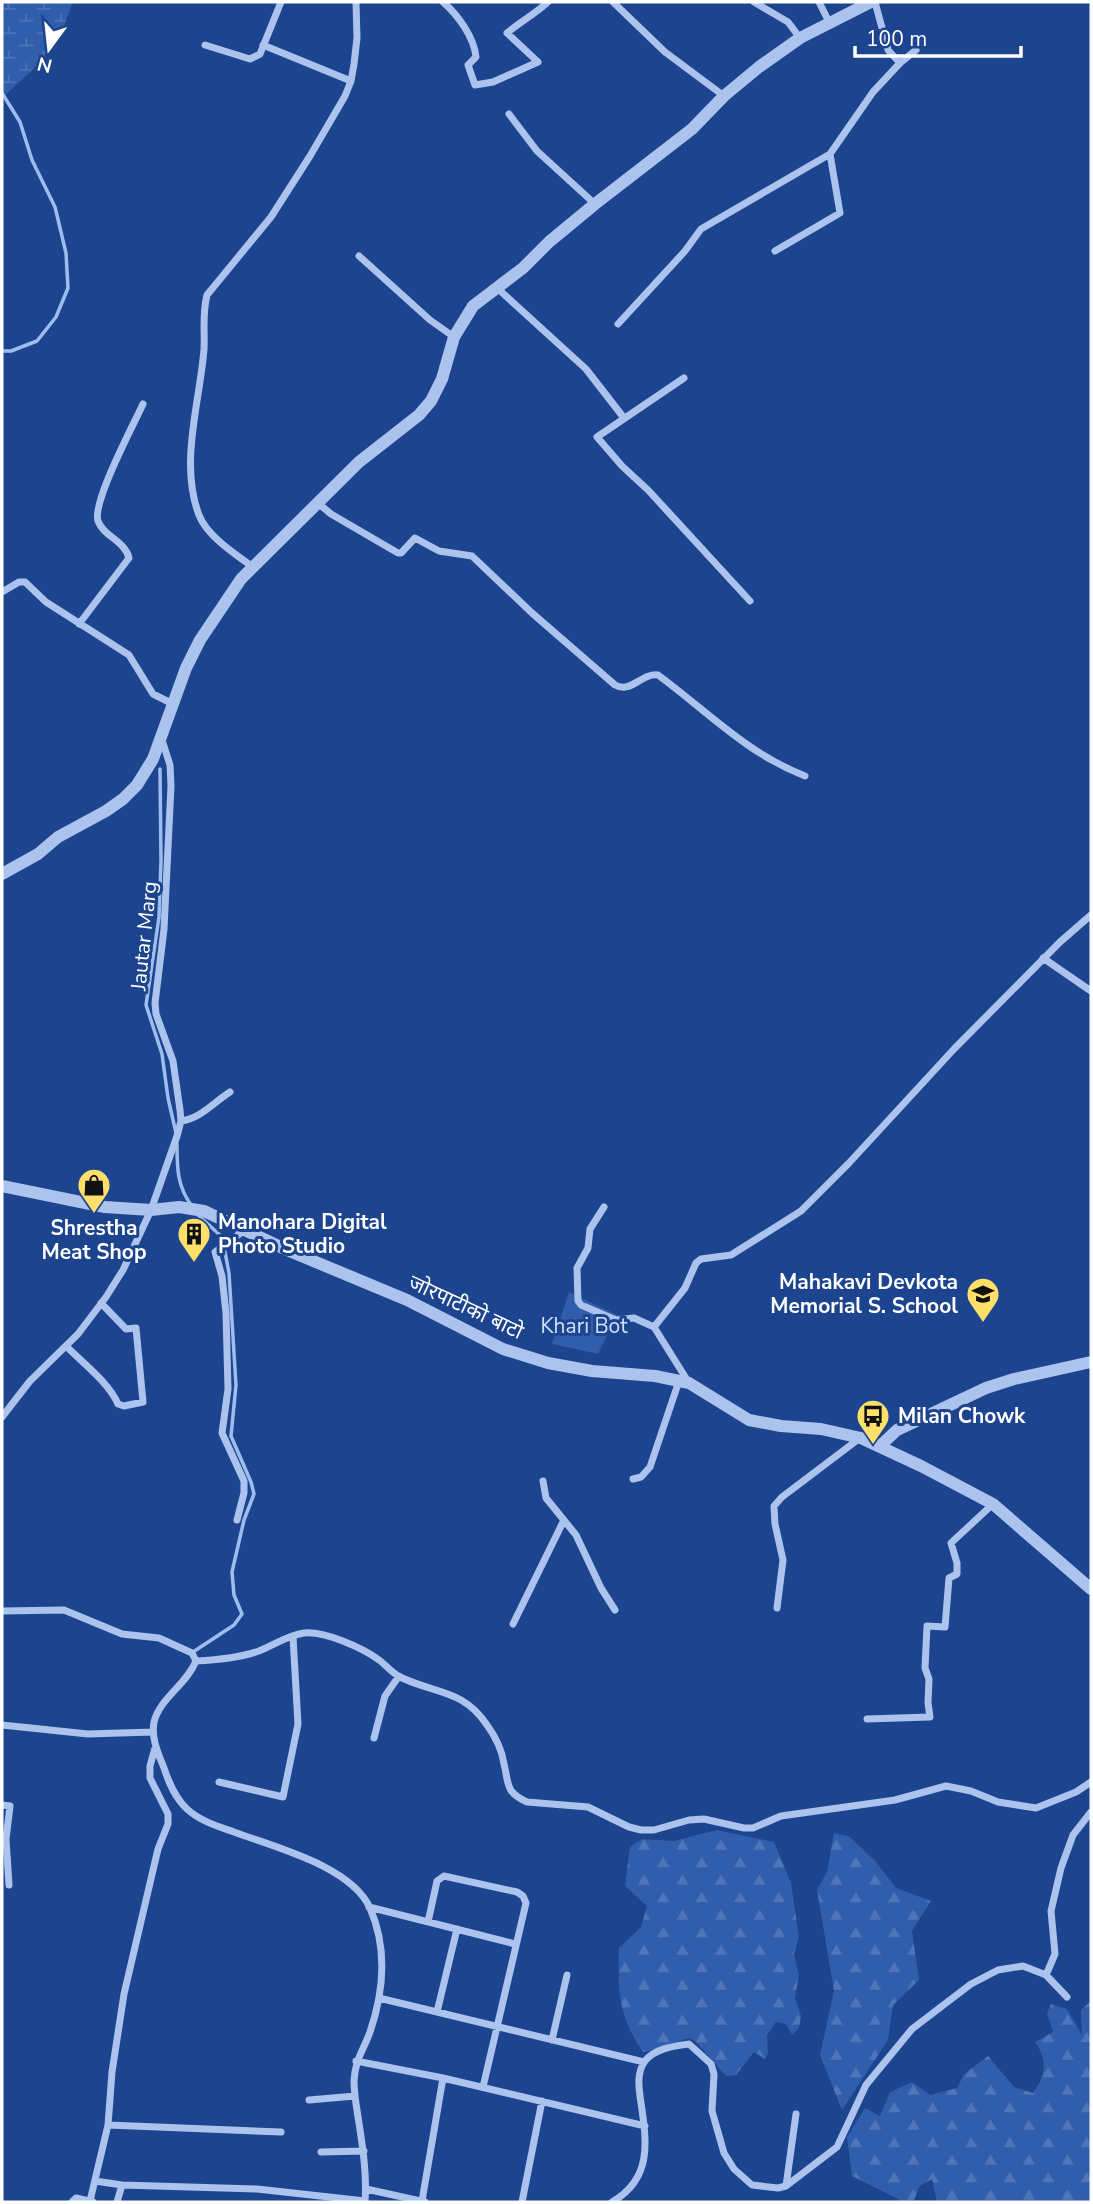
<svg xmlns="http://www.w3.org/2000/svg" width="1093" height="2204" font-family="'Nunito Sans','Noto Sans Devanagari',sans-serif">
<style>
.green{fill:#305dac}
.forest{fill:url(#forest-firs)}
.wetland{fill:url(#wetland-marsh)}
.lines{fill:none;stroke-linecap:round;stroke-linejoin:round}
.stream{stroke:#9ebdef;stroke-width:3.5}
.minor{stroke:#abc3ed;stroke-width:7}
.tertiary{stroke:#abc3ed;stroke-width:12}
.labels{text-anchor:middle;stroke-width:6;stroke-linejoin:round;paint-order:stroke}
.street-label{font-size:21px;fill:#fff;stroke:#1d448e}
.poi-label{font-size:21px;font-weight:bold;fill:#fff;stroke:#1d448e;text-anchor:start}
.park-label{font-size:21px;fill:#d1e0fa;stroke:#1d448e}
</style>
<defs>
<pattern id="forest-firs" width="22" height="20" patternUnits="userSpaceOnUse" patternTransform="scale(1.75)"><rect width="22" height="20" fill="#305dac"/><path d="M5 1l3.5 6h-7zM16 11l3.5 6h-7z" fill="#4f75b8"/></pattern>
<pattern id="wetland-marsh" width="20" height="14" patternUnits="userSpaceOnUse" patternTransform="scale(1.75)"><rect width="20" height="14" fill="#305dac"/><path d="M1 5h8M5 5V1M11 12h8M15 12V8" fill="none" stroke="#4f75b8"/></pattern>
</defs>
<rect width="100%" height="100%" fill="#1d448e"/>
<path class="green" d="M569,1292l48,23 -19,39 -46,-10z"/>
<path class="forest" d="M717,1830l57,12 17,41 8,54 -5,17 5,21 -4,23 6,18 -2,12 -7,7 -6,-11 -10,-2 -9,13 1,19 -3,5 -11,-7 -18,23 -10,1 -31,-35 -6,-3 -39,13 -7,1c-26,-38 -25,-61 -24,-104l22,-21 6,-21 -22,-20 5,-39 12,-8 32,2z
M834,1833l16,4 26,25 20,26 35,13 -19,30 7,49 -26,25 -5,35 -46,70 -22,-55 14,-64 -17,-101 10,-18z
M1091,2001v201h-154l-5,-23 -12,7 -7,16h-9l-52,-26 -5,-39 18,-29 15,8 10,-24 22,-10 18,13 27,-7 7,-14 24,-18 26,31 19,6c13,-18 15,-33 2,-51l18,-10 -6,-19 4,-9 16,5 15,26 -1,-25z"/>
<path class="wetland" d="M6,2h67l-18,47 -53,49v-92z"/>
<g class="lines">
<path class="stream" d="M2,93l18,29 12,38 23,47 11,46 2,35 -12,29 -19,24 -26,10h-9
M160,769l1,91 -2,57 -13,88 16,49 6,44 8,35
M177,1144c0,23 0,43 15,62
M193,1652l41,-27 8,-11 -8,-19 -2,-23 12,-52 10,-26 -3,-12 -20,-46 5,-51 -7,-112 -4,-21 -4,-16 -23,-21"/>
<path class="minor" d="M443,2c15,13 31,35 33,55l-8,8 7,20 18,-3 45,-20 -31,-29c13,-11 28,-19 41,-31
M613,2l52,50 59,44
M754,2l34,20 12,16
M819,2l10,20
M875,2l13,48 12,13
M205,45l45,14 10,-5 21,-52
M263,45l88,36
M509,114l28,37 58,53
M775,251l65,-38 -10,-59
M359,256l71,64 24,17
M497,288l89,81 38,49
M618,324l67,-73 16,-22 129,-75 43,-62 27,-29 16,-13
M684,378l-87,59 25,29 26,24 102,111
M319,504l12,10 67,39h3l14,-15 24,13 33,5 60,57 83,72c16,9 26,-12 43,-10 49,36 88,78 147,101
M253,567c-18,-13 -46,-31 -54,-52 -20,-52 1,-113 5,-166 1,-19 -2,-35 3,-54l64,-78 39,-61 35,-60 6,-15 3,-17 3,-26 -1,-36
M2,592l17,-10h6l21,20 83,53 24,39 18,9
M79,624l50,-66c-4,-17 -26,-22 -31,-37 -6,-19 36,-97 45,-117
M1043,958l48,33
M181,1121c19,-2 33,-19 49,-29
M604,1207l-14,22 -2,19 -11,20 1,33 3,4 35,15 18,-2 20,9 35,56
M654,1327l31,-39 11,-25 5,-4 30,-4 70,-44 48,-48 105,-114 106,-107 31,-27
M66,1346c17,17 43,37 52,58l6,2 19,-4 -7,-74 -10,1 -25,-26
M2,1417l28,-36 48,-47 28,-37 17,-27 28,-60 26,-74 4,-15 -1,-11 -7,-49 -17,-47 -1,-11 9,-74 7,-143 -1,-21 -8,-25
M633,1479l8,-2 9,-10 29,-86
M543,1481l3,17 30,37 25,53 14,22
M237,1520l7,-27v-12l-22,-48 6,-44 -2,-76 -4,-37 -7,-24 30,-22
M777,1608l6,-48 -8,-36 -1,-18 8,-9 78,-59
M2,1611l62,-1 58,24 37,4 33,15 4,8c21,-1 43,-3 63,-10 15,-6 29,-16 45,-18 21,-2 59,15 75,27 7,5 13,13 21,17 35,17 63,12 87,48 8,11 15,25 17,39 5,20 1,28 23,38l61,5 41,20 12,3h13l35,-10 15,-1 40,9h9l28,-12 114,-16 51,-14 25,5 27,11 38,6 40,-16 15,-10
M513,1624l50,-102
M196,1661c-9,23 -36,37 -42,61 -3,16 4,31 10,46 5,15 11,30 23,41 13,12 30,17 47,23 40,15 117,34 136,76 17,39 14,83 0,124 -7,19 -15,28 -16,49 0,14 3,29 5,42 4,26 8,53 6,79
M867,1719l63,-2 -2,-14 1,-24 -4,-11 2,-42 18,1 4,-49 8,-4v-11l-6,-20 42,-39
M2,1725l86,9 65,-2
M374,1738l11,-42 14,-20
M219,1782l64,15 15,-73 -5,-87
M2,1805l8,1 -4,33 3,46
M369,1907l146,37
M428,1922l9,-41 7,-5 73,16 6,4 3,7 -43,184
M1046,1975l21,22
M379,1998l265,64
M437,2012l20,-83
M552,2040l15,-65
M356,2061l87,17 202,48
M309,2100l46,-4
M108,2125l173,7
M321,2152l43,-1
M95,2181l27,4 135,4 108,12
M786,2186l10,-72
M366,2189l59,13
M90,2201l18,-76 4,-53 12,-78 34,-145 10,-25v-10l-18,-36v-12l5,-18
M422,2201l21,-123
M72,2202l4,-4 17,4
M117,2202l5,-17
M522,2202l20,-101
M612,2202c40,-23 35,-59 29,-99 -2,-14 -5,-30 4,-42 10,-13 30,-15 44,-17l22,20 3,10 -2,37 12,42 10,16 18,16 26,3 8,-2 51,-39 29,-62 46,-56 59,-45 27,-14 25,-4 23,9 9,-21 -4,-43 10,-43 12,-33 18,-23"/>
<path class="tertiary" d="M2,874l36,-20 20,-17 48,-26 17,-12 14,-14 16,-26 33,-91 14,-28 41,-61 118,-117 60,-47 12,-14 11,-22 12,-42 19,-31 50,-38 26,-26 46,-38 97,-75 32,-33 35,-29 41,-29 71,-36
M2,1186l103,21 46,3 28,-3 25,4 83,39 120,50 96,49 45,14 44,8 63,5 34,7 60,37 32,6 40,3 40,9 60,28 72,38 98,85
M880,1446l17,-16 89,-42 28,-9 77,-17"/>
</g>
<defs>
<symbol id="shop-pin" viewBox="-11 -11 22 30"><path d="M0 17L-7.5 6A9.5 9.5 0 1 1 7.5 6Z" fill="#fddf6a" stroke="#1d448e"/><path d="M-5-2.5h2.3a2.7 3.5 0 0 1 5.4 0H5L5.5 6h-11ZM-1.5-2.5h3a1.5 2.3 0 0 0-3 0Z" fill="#111"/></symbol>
<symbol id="building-pin" viewBox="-11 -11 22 30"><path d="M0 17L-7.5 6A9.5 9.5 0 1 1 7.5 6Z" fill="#fddf6a" stroke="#1d448e"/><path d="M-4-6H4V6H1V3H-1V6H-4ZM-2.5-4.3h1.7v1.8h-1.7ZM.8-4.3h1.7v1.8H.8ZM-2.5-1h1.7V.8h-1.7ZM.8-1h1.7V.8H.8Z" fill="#111"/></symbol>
<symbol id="school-pin" viewBox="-11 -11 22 30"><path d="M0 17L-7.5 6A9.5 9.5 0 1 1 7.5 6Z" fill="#fddf6a" stroke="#1d448e"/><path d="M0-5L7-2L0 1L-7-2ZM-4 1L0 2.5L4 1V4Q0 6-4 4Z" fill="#111"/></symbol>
<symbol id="bus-pin" viewBox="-11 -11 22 30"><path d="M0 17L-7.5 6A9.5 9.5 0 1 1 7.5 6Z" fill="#fddf6a" stroke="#1d448e"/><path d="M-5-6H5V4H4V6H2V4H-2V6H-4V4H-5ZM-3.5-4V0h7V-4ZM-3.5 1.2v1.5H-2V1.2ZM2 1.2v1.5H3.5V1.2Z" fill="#111"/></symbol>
</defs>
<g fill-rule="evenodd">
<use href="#shop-pin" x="75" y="1166" width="38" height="52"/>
<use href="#building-pin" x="175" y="1215" width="38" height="52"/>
<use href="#school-pin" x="964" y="1275" width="38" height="52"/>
<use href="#bus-pin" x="854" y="1397" width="38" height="52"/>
</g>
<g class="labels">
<g class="street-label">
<text transform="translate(144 936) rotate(-84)" y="7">Jautar Marg</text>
<text transform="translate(466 1307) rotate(25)" y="7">जोरपाटीको बाटो</text>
</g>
<g class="poi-label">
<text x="218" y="1229">Manohara Digital<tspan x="218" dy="24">Photo Studio</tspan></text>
<text x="94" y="1235" text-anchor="middle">Shrestha<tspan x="94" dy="24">Meat Shop</tspan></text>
<text x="958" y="1289" text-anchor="end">Mahakavi Devkota<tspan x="958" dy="24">Memorial S. School</tspan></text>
<text x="898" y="1423">Milan Chowk</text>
</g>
<g class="park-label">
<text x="584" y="1333">Khari Bot</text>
</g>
</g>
<rect width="1093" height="2204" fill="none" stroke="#ffffff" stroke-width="7"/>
<g transform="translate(49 49) rotate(195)" stroke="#1d448e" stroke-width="5" paint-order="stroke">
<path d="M0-5L12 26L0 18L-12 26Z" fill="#ffffff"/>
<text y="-10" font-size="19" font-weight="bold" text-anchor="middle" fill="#ffffff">N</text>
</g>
<path d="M855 46v10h166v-10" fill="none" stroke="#ffffff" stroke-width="3.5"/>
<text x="866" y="46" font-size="21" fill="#ffffff" stroke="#1d448e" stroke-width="5" paint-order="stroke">100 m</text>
</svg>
